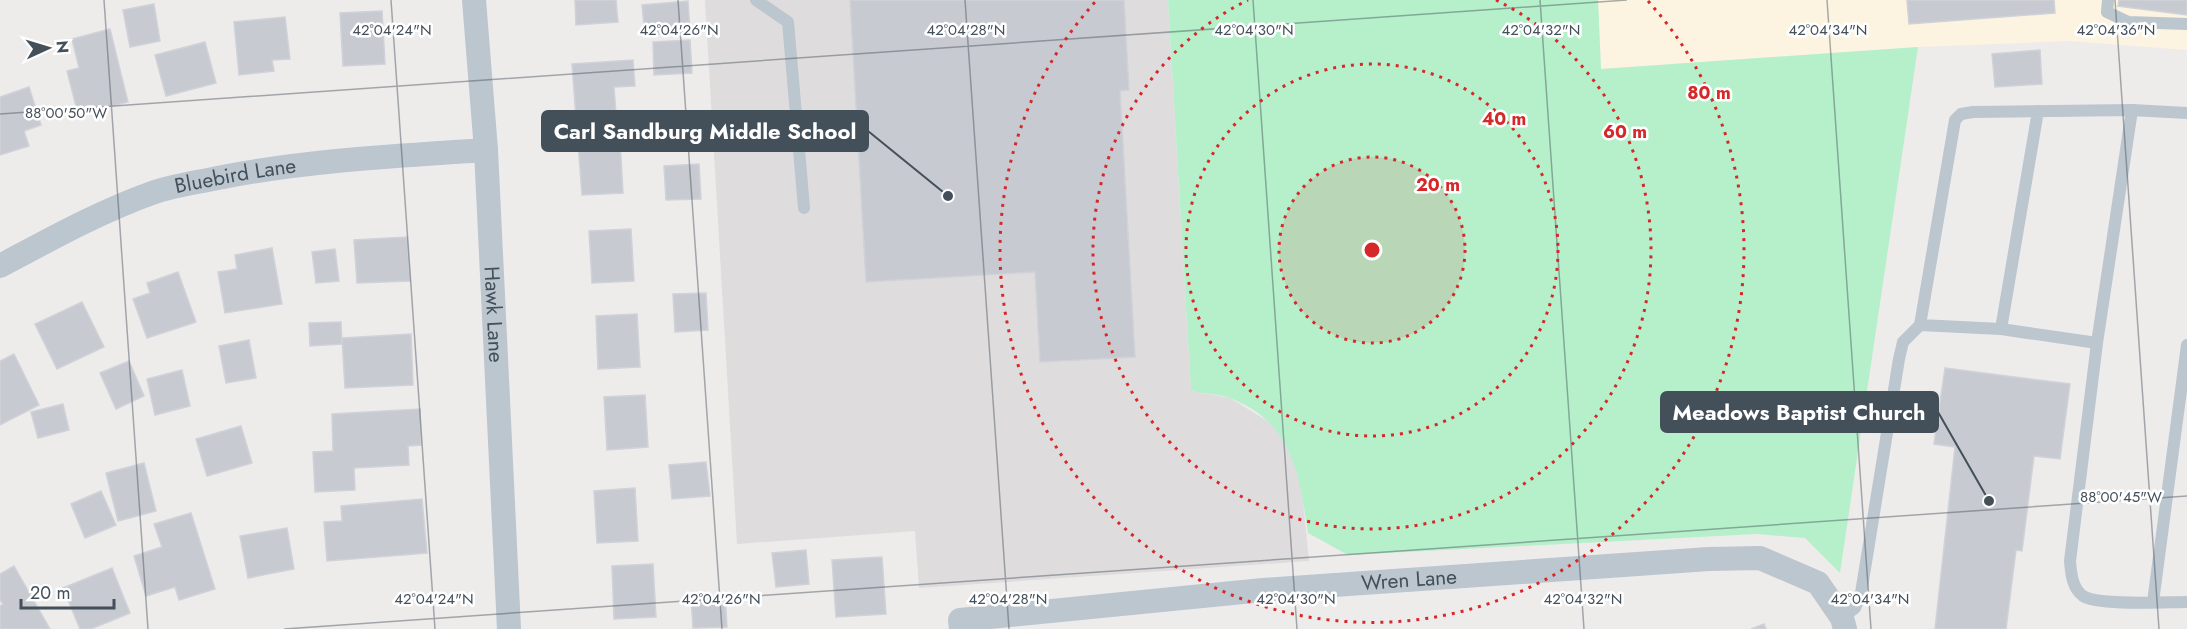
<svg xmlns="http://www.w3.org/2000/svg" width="2187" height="629" font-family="Jost,sans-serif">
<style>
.commercial{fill:#fcf4e1}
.education{fill:#dfdcdd}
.green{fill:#b6f0cb}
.building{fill:#c8cad1;stroke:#cfd2d8;stroke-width:1.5}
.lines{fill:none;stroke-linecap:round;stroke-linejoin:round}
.service{stroke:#bbc6cf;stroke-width:12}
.minor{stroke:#bbc6cf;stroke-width:24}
.ticks{fill:none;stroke:#434f59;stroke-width:1.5;stroke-opacity:0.45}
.ring{fill:none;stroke:#d62828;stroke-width:3;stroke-dasharray:3 6}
.labels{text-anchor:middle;stroke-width:5;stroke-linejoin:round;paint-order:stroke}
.street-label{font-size:21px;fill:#434f59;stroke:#fff}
.ticks-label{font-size:15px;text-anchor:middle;fill:#434f59;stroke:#fff;stroke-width:5;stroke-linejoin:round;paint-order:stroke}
.centre{fill:#d62828;stroke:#fff;stroke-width:3}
.ring-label{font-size:18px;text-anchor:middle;font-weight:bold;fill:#d62828;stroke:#fff;stroke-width:5;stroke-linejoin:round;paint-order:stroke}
.leader{fill:none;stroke:#434f59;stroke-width:2}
.callout-dot{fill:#434f59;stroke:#fff;stroke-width:2}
.callout{fill:#434f59;stroke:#434f59;stroke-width:2}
.callout-label{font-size:22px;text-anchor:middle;font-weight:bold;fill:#fff}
</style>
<rect width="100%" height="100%" fill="#eeebeb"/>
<path class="commercial" d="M1598,0h589v50l-117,-9 -152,6 -317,22z"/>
<path class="education" d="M705,0h463l23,391 39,7 44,27 18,30 10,37 7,69 -390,27 -4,-57 -178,13z"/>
<path class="green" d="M1168,0h430l3,69 317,-22 -78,526 -35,-35 -48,-4 -409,21 -40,-22c-9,-58 -15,-110 -76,-134 -12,-5 -28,-5 -41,-8z"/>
<path class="building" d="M575,0h41l2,22 -42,3z
M850,0h274l5,90 -9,1 15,266 -95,5 -5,-90 -169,10z
M1907,0h147l1,13 -146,11z
M2119,0h68v15l-69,-9z
M688,1l2,31 -45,3 -3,-30z
M154,4l6,37 -30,6 -7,-37z
M382,11l3,53 -42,2 -3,-53z
M285,17l5,42 -18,1 2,11 -35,4 -5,-53z
M110,29l18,73 -50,12 -11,-43 12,-3 -7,-29z
M690,40l2,33 -38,2 -1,-33z
M205,42l11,41 -50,13 -11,-41z
M2040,50l2,34 -47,3 -3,-33z
M633,60l2,26 -21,1 2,27 -40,3 -4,-53z
M29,87l12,38 -17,6 5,15 -29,9v-58z
M620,140l3,53 -41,2 -4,-53z
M699,164l2,35 -35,1 -2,-34z
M631,229l3,52 -42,2 -3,-52z
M407,237l3,44 -53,2 -3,-43z
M272,248l10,56 -57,9 -7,-41 19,-3 -2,-14z
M335,249l4,32 -23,2 -4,-31z
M178,272l18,50 -49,16 -14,-39 17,-6 -3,-10z
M706,293l2,37 -33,2 -2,-38z
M82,302l22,45 -47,22 -22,-45z
M637,314l3,53 -42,2 -2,-53z
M341,322l1,22 -32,2 -1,-23z
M411,334l2,51 -68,3 -3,-50z
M249,340l7,38 -30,5 -7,-37z
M14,354l25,51 -39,20v-64z
M129,361l15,35 -28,13 -16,-36z
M1945,368l125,16 -10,75 -26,-3 -12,95 -6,-1 -10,79h-71l20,-182 -21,-3z
M182,370l8,36 -35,9 -8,-36z
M645,395l3,52 -41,3 -3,-53z
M63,404l6,26 -31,8 -7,-26z
M420,409l1,36 -13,1 1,19 -55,3 1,22 -40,2 -2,-40 20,-1 -1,-37z
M241,426l11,37 -45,13 -11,-37z
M706,462l4,34 -38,3 -3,-34z
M144,463l12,48 -38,10 -12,-48z
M635,488l3,53 -41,2 -3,-52z
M101,491l15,34 -31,13 -14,-34z
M422,499l5,54 -100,8 -3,-39 18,-1 -1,-15z
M191,513l24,76 -36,11 -4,-13 -29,9 -12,-40 28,-9 -8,-23z
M287,528l7,41 -46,9 -8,-42z
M806,550l3,34 -33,3 -4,-34z
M882,557l4,57 -50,3 -4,-57z
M653,564l3,53 -42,2 -2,-53z
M14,566l36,63h-50v-23l3,-2 -3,-4v-26z
M112,568l18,45 -39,16h-11l-17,-41z
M725,595l2,32 -34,1 -2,-31z
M1764,624l2,5h-15z"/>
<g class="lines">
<path class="service" d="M756,0l32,22 16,186
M2108,0l-1,12 21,10 59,2
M1920,325l35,-205 6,-6 12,-2 159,-2
M2001,329l37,-218
M2097,343l35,-233 55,3
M2153,602l34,-257
M1842,618l13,-10 6,-15 38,-234 4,-17 17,-17 81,4 96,14 -27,218c1,12 2,27 13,35 15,10 83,6 104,6"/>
<g class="minor">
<path id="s1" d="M474,0l12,150 23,479"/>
<path id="s2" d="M0,266c49,-26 99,-54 152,-73 22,-8 48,-11 71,-16 87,-17 175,-21 263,-27"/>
<path id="s3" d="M961,629l-1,-9 303,-30 446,-31 51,-1 58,25 24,35 3,11"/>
</g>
</g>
<path class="ticks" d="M104,0l44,629M391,0l44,629M678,0l44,629M965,0l44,629M1253,0l44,629M1540,0l44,629M1827,0l44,629M2115,0l44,629M0,114l1627,-114M284,629l1903,-133"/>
<circle cx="1372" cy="250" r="93" fill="#d62828" fill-opacity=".12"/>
<g class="ring">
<circle cx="1372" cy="250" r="93"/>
<circle cx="1372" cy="250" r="186"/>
<path d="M1496 0A279 279 0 1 1 1248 0"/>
<path d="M1648 1A372 372 0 1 1 1096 1"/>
</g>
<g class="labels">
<g class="street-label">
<text dy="7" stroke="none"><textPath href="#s2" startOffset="254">Bluebird Lane</textPath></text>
<text dy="7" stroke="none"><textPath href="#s1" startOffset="315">Hawk Lane</textPath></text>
<text dy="7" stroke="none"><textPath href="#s3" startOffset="460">Wren Lane</textPath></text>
</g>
</g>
<g class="ticks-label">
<text x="392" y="35">42°04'24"N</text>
<text x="679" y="35">42°04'26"N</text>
<text x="966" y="35">42°04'28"N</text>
<text x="1254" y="35">42°04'30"N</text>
<text x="1541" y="35">42°04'32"N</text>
<text x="1828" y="35">42°04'34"N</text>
<text x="2116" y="35">42°04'36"N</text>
<text x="66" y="118">88°00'50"W</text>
<text x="2121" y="502">88°00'45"W</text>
<text x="434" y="604">42°04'24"N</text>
<text x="721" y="604">42°04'26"N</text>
<text x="1008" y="604">42°04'28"N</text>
<text x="1296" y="604">42°04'30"N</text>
<text x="1583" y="604">42°04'32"N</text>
<text x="1870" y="604">42°04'34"N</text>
</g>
<circle cx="1372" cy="250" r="9" class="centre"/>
<g class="ring-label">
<text x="1709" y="99">80 m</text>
<text x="1504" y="125">40 m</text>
<text x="1625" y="138">60 m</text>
<text x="1438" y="191">20 m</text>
</g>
<path class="leader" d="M948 196L868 131M1989 501L1938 412"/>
<g class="callout-dot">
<circle cx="948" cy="196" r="6"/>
<circle cx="1989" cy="501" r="6"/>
</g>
<g class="callout">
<rect x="542" y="111" width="326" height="40" rx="6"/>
<rect x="1661" y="392" width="277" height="40" rx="6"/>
</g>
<g class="callout-label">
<text x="705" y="139">Carl Sandburg Middle School</text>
<text x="1799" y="420">Meadows Baptist Church</text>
</g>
<g transform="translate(48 48) rotate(86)" stroke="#ffffff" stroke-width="4.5" paint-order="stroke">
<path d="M0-4.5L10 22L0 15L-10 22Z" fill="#434f59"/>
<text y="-9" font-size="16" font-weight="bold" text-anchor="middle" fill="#434f59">N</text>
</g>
<path d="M21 599v9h93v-9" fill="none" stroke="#434f59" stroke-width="3"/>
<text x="30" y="599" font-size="18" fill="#434f59" stroke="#ffffff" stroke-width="4.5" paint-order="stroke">20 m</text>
</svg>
